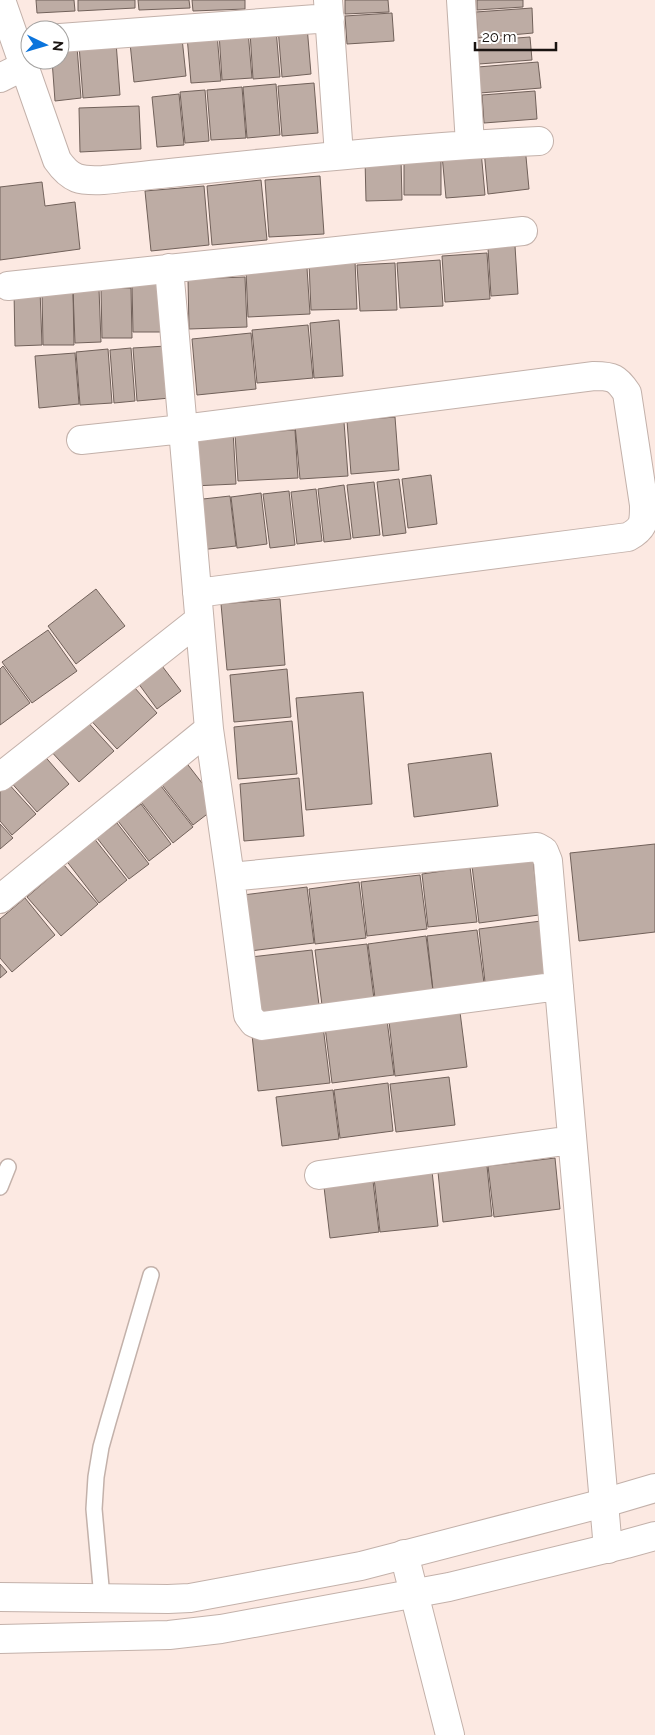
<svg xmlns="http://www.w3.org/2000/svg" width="655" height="1735" font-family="Raleway,sans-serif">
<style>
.building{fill:#bdaca4;stroke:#71615a}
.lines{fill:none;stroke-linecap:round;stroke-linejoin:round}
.service-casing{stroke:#c3b1aa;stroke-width:18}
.minor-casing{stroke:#c3b1aa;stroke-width:30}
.tertiary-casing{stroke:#c3b1aa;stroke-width:30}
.service{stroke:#fff;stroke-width:15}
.minor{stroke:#fff;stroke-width:28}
.tertiary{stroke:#fff;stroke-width:28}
</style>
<rect width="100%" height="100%" fill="#fce9e2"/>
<path class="building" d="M36,0h38l1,11 -38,2z
M78,0h57v8l-57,3z
M138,0h51l1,8 -51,2z
M192,0h53v9l-52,2z
M345,0h43l1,12 -44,2z
M477,0h46v7l-46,3z
M532,8l1,25 -55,5 -2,-26z
M392,13l2,28 -47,3 -2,-28z
M307,26l4,48 -29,3 -4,-49z
M276,29l4,48 -27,2 -3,-47z
M248,31l4,47 -30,2 -3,-47z
M217,34l4,47 -30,2 -4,-47z
M530,37l2,23 -53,4 -2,-23z
M182,38l4,38 -52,6 -4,-39z
M116,42l4,53 -37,3 -4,-53z
M77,47l4,51 -26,3 -3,-41h8v-12z
M538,62l3,26 -61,5 -2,-26z
M314,83l4,50 -36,3 -4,-50z
M276,84l4,51 -33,3 -4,-51z
M242,87l4,51 -35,2 -4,-50z
M205,90l4,51 -24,2 -5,-51z
M535,91l2,28 -53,4 -2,-28z
M179,94l5,51 -27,2 -5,-50z
M139,106l2,43 -61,3 -1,-44z
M525,146l4,43 -41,5 -4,-44z
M481,151l4,44 -39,3 -4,-43z
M441,158v37h-37v-36z
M365,159h36l1,41 -36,1z
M320,176l4,58 -55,3 -4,-57z
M261,180l6,60 -55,5 -5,-59z
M42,182l3,24 30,-4 5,47 -80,11v-73z
M204,186l5,59 -58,6 -6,-60z
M515,246l3,48 -27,2 -3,-48z
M487,253l3,46 -45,3 -3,-46z
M440,260l3,46 -43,2 -3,-45z
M355,261l2,48 -46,1 -2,-47z
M395,263l2,47 -37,1 -3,-46z
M307,268l3,46 -62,3 -2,-46z
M245,277l2,50 -58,2 -1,-50z
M160,284l2,48h-29l-1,-47z
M131,288l1,50h-30l-1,-49z
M99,289l2,53 -26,1 -2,-53z
M40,290l2,55 -27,1 -1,-54z
M42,291h31l1,54h-31z
M339,320l4,56 -29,2 -4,-55z
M308,325l5,53 -56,5 -5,-53z
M251,333l5,56 -59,6 -5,-56z
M166,346l4,52 -33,3 -4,-53z
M131,348l4,53 -21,2 -4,-53z
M108,349l4,54 -32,2 -4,-53z
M75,353l4,51 -40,4 -4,-52z
M395,417l4,53 -48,4 -4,-53z
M344,422l4,54 -48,3 -5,-54z
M295,430l3,48 -60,3 -3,-47z
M233,431l3,53 -43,2 -3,-52z
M431,475l6,49 -29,4 -6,-49z
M399,479l7,54 -23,3 -6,-54z
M374,482l6,53 -27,3 -6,-53z
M344,485l7,54 -27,3 -6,-53z
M316,489l6,52 -25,3 -6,-52z
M289,491l6,54 -25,3 -7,-54z
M261,493l6,51 -30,4 -6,-51z
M230,496l6,50 -36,4 -6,-50z
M96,589l29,37 -49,38 -28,-38z
M280,599l5,66 -58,5 -6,-66z
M48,630l29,41 -45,32 -30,-41z
M156,658l25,33 -24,18 -24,-33z
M3,666l27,37 -30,22v-56z
M287,669l4,48 -57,5 -4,-47z
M127,679l30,34 -40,36 -31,-34z
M363,692l9,112 -66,6 -10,-112z
M84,718l30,33 -35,31 -30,-33z
M292,721l5,53 -59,5 -4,-52z
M41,752l28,32 -32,28 -28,-32z
M491,753l7,53 -84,11 -6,-53z
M185,761l34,44 -26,20 -34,-44z
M299,778l5,58 -60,5 -4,-57z
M6,781l30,33 -24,21 -12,-14v-34z
M161,786l32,41 -20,16 -32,-41z
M141,804l30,40 -22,17 -31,-40z
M117,823l32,41 -20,15 -32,-41z
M0,824l13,14 -13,11z
M93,837l34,43 -28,23 -34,-44z
M655,844v88l-76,9 -9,-88z
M533,858l6,57 -60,8 -7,-57z
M64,865l34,39 -37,32 -34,-39z
M470,867l7,55 -49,5 -6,-53z
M420,875l7,54 -60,7 -6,-54z
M359,882l7,56 -51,6 -6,-55z
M307,887l7,56 -64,8 -7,-56z
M25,898l30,37 -43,37 -12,-14v-39z
M541,921l6,54 -62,7 -6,-53z
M477,930l7,53 -51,7 -6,-54z
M426,936l7,55 -58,7 -7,-54z
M367,944l7,55 -52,6 -7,-55z
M312,950l7,55 -62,8 -6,-56z
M0,964l7,8 -7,6z
M460,1012l7,55 -72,9 -6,-55z
M387,1020l7,55 -62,8 -7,-56z
M323,1026l7,57 -72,8 -6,-56z
M449,1077l6,48 -59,7 -6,-48z
M388,1083l5,48 -53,7 -6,-48z
M333,1090l6,49 -57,7 -6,-49z
M555,1158l5,51 -66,8 -6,-51z
M487,1166l5,50 -49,6 -5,-50z
M432,1171l6,55 -58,6 -6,-54z
M373,1181l6,51 -49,6 -6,-51z"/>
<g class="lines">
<defs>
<path id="service" d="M0,1187l8,-20
M102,1598l-8,-89 2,-32 5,-30 7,-25 43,-147"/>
<path id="minor" d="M1,0l56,160c14,20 23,21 46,20 145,-15 290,-32 436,-39
M328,0l11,155
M461,0l9,144
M60,38l270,-20
M0,78l24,-12
M169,268l40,461 21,148 18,138 6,8 8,3 297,-40
M8,286l515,-55
M81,440l102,-11 411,-53c19,0 23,2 33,17l17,112c0,18 0,23 -16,32l-431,56
M0,777l199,-157
M230,877l307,-30 7,4 4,10 60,688
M0,899l209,-170
M319,1175l253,-35
M404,1554l46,181"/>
<path id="tertiary" d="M0,1597l168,2 22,-1 171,-32 243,-63 51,-15
M0,1639l169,-4 52,-6 228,-42 177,-43 29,-8"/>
</defs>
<use href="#service" class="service-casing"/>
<use href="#minor" class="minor-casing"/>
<use href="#tertiary" class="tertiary-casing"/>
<use href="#service" class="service"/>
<use href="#minor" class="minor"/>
<use href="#tertiary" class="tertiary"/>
</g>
<g transform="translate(45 45) rotate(95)"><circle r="24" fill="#ffffff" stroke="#a3a19f"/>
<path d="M0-4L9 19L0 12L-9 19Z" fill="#0b74dc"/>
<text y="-8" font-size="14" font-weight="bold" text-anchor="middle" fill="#191310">N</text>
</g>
<path d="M475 42v8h81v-8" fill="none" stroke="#191310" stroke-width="2.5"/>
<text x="482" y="42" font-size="15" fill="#191310" stroke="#ffffff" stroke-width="4" paint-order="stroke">20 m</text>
</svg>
